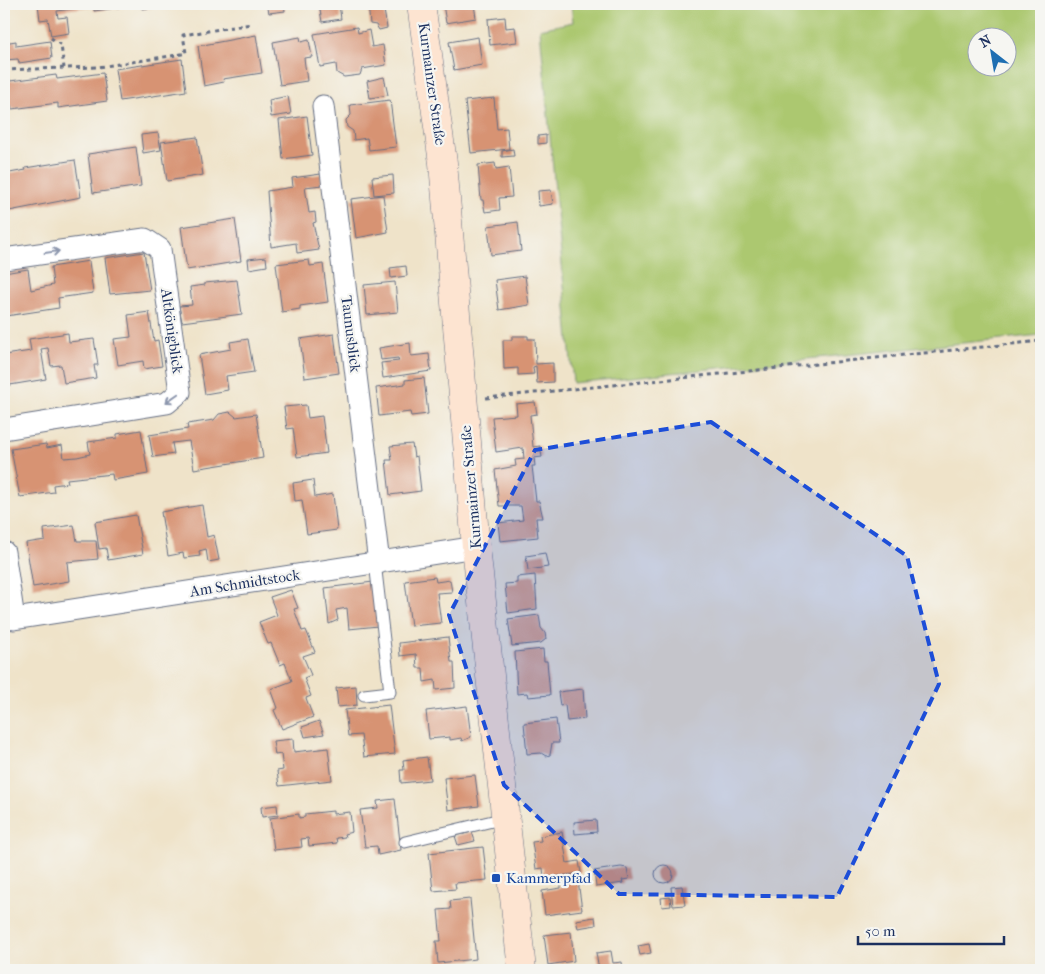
<svg xmlns="http://www.w3.org/2000/svg" width="1045" height="974" font-family="'IM FELL French Canon',serif">
<style>
.green{fill:#acc86f;stroke:#647c66;fill-rule:evenodd}
.building{fill:#d79373}
.lines{fill:none;stroke-linecap:round;stroke-linejoin:round}
.lane-casing{stroke:#656e83;stroke-width:13}
.street-casing{stroke:#656e83;stroke-width:23}
.secondary-casing{stroke:#656e83;stroke-width:29}
.path{stroke:#656e83;stroke-width:3;stroke-dasharray:4 4;stroke-linecap:butt}
.lane{stroke:#fff;stroke-width:11}
.street{stroke:#fff;stroke-width:21}
.secondary{stroke:#fde4d1;stroke-width:28}
.oneway{stroke:#8d97ae}
.marked{fill:#1d4ed8;fill-opacity:0.2;stroke:#1d4ed8;stroke-width:4;stroke-dasharray:10 6;stroke-linejoin:round}
.transit-dot{fill:#1a4fb4;stroke:#f6f6f2;stroke-width:2}
.labels{text-anchor:middle;stroke-width:4.5;stroke-linejoin:round;paint-order:stroke}
.street-label{font-size:15px;fill:#1b2f5e;stroke:#f6f6f2}
.transit-label{font-size:15px;fill:#164399;stroke:#f6f6f2;text-anchor:start}
</style>
<rect width="100%" height="100%" fill="#f6f6f2"/>
<filter id="ink" filterUnits="userSpaceOnUse"><feTurbulence type="fractalNoise" baseFrequency=".02" numOctaves="2"/><feDisplacementMap in="SourceGraphic" scale="10" xChannelSelector="R" yChannelSelector="G"/><feConvolveMatrix kernelMatrix="1 2 1 2 8 2 1 2 1" color-interpolation-filters="sRGB"/></filter>
<filter id="wash" filterUnits="userSpaceOnUse"><feTurbulence type="fractalNoise" baseFrequency=".0096" numOctaves="4" result="noise"/><feDisplacementMap in="SourceGraphic" scale="20" xChannelSelector="R" yChannelSelector="G"/><feGaussianBlur stdDeviation="1.12" result="paint"/><feColorMatrix in="noise" values="0 0 0 0 0 0 0 0 0 0 0 0 0 0 0 0 0 1.4 0 .05"/><feComposite in="paint" operator="in"/></filter>
<g filter="url(#wash)">
<rect width="100%" height="100%" fill="#efe3c9"/>
<path class="green" d="M571,4h470v331l-468,48 -33,-354 33,-7zM978,38h30v30h-30z"/>
<g id="blocks">
<path class="building" d="M38,4h100v1l-44,6v-5l-37,5 1,7 9,-1 2,16 -18,3 -3,-17 -8,1z
M141,4h26v5h-3l-1,-3 -21,3z
M267,4h17l1,7 -16,2z
M319,4h20l2,15 -19,3z
M351,4h15v1l-15,2z
M368,4h15l4,24 -8,2 -3,-5 -6,-1z
M443,4h31l2,14 -30,5z
M505,17l1,11 9,-1 2,15 -27,3 -2,-26z
M357,27l1,6 11,-3 3,17 11,-2 3,20 -24,4 -2,6 -16,2 -7,-4 -1,-9 -16,3 -6,-33z
M256,35l6,38 -39,6 1,3 -20,4 -6,-40z
M300,37l1,5 8,-2 3,17 -8,1 3,23 -27,4 -7,-43z
M478,37l4,28 -28,5 -5,-28z
M16,41v5l34,-5 2,17 -33,5 -1,-4 -14,1v-17z
M182,59l4,32 -66,10 -5,-32z
M103,73l4,28 -49,7v-5l-46,6 -1,-4 -7,1v-29h5l1,4 46,-6 1,4z
M384,77l4,18 -18,3 -3,-17z
M288,96l3,18 -20,3 -2,-17z
M494,98l3,31 10,-1 2,21 -38,4 -6,-52z
M390,100l6,47 -27,3 -2,-12 -13,2 -1,-9 -6,-4 -1,-7 5,-5 -1,-10z
M307,116l5,39 -29,4 -4,-39z
M158,133l3,17 -18,3 -2,-18z
M546,135v8l-8,1v-8z
M197,137l6,38 -36,6 -6,-39z
M136,147l5,39 -48,7 -5,-39z
M513,149l1,7 -12,1v-6z
M75,160l6,37 -77,15v-38l22,-4 -1,-2z
M495,163l1,6 13,-2 3,30 -13,1 1,12 -15,2 -2,-12h-2l-3,-35z
M321,174l1,11 -17,2 4,26 6,-1 1,10 -3,1 6,27 -22,3 -1,-10 -25,4 -4,-56 26,-4 -1,-9z
M393,175l1,18 -20,2 -2,-18z
M551,190l2,14 -14,2 -1,-15z
M383,195l5,37 -32,6 -5,-39z
M235,219l6,42 -54,9 -6,-43z
M518,222l3,29 -30,4 -3,-29z
M144,252l6,38 -40,4 -5,-36z
M266,257l1,9 -18,3 -1,-10z
M309,260l1,6 13,-2 5,38 -28,4v3l-18,3 -6,-48z
M89,261l4,32 -35,5 1,10 -53,8 -2,-7v-36l24,-4 3,21 22,-5 -2,-18z
M406,266l1,10 -16,2 -1,-10z
M525,276l4,29 -30,5 -4,-30z
M237,280l5,34 -60,8 -3,-16 13,-1 -2,-18 15,-2v-2z
M395,282l3,30 -31,3 -3,-30z
M149,312l5,29 4,-1 4,26 -18,3 -1,-8 -25,4 -4,-26 17,-2 -3,-22z
M68,333l1,9 25,-3 4,26h-4l2,13 -32,5 -3,-18 -10,1 -3,-18 -7,1 5,30 -42,7v-31l27,-4 -2,-12z
M334,334l5,39 -34,5 -5,-39z
M512,336h16v3h7l1,25 17,-1v19l-16,1 -1,-17 -3,1 1,7 -16,1v-7l-14,1 -1,-29h9z
M248,339l6,33 -28,4 2,14 -23,4 -6,-39 32,-6 -1,-7z
M410,343l1,13 18,-2 2,17 -48,7 -2,-15 18,-2 -1,-3 -17,2 -2,-12z
M424,378l4,36 -17,2 -1,-4 -31,4 -3,-28 29,-4v-4z
M535,402l2,12 -7,1 3,32 7,-1 2,11 -8,1 1,8h-3l4,35h3l4,17h-7l2,19 -38,4 -2,-18 25,-3 -2,-14h-22l-4,-36 21,-4 -1,-6 9,-1 -1,-11 -27,4 -4,-35 25,-2 -1,-11z
M306,405l2,13 14,-2 5,37 -30,4 -4,-29 -6,1 -3,-22z
M230,412l6,5 20,-3 7,44 -69,11 -5,-28 -17,2 2,11 -21,3 -4,-22 39,-6 -1,-5 27,-4 5,-6z
M141,430l7,44 -35,6 -1,-6 -45,5 1,4 -15,2 1,7 -34,5 -9,-48 35,-5 1,4 15,-3 2,13 13,-1 13,-3 -2,-12 29,-4v-4z
M412,444l2,13 3,-1 4,35 -31,4 -4,-35h6l-2,-14z
M313,480l2,17 18,-3 4,36 -30,4 -5,-34 -7,1 -2,-18z
M202,505l5,32 7,-2 5,25 -11,2 -2,-13 -7,2 1,5 -16,2 -1,-5 -15,3 -7,-44z
M136,515l7,39 -35,6 -2,-12 -7,1 -4,-27z
M74,525l3,16h19l2,18 -31,3 2,19 -36,6 -7,-44 19,-3 -1,-11z
M545,553l3,14 -20,3 -2,-14z
M535,575l2,34 -29,4 -3,-29 12,-1v-6z
M435,577l1,5 14,-2 2,12 -15,1 4,30 -30,3 -6,-45z
M373,582l5,44 -29,3 -2,-21 -11,2 2,10 -9,4 -4,-36z
M291,590l7,18 -4,1 8,22 4,-1 9,22 -12,4 8,19 -7,3 7,18 -5,2 7,19 -31,12 -8,-19 4,-2 -7,-19 21,-8 -7,-18 -5,2 -9,-22 -3,1 -9,-22 18,-7 -7,-18z
M539,615l2,13 4,5 1,6 -5,4 -29,3 -4,-27z
M448,637l3,25h3l1,26 -19,2 -1,-10 -11,2 -1,-14h-6l-1,-14 -16,2 -1,-13z
M543,649l1,12h3l3,34 -22,2 -1,-4 -10,1 -2,-42z
M356,686l1,19 -19,2 -2,-19z
M583,689l2,30 -18,2 -2,-16 -5,1 -2,-14z
M389,705l6,49 -31,3 -3,-22 -13,1 -3,-26z
M467,706l4,31 -9,4 -1,-3 -11,2v-3l-21,2 -3,-28z
M556,719l3,24h-7l-2,12 -4,1 -5,-3 -14,1 -3,-31z
M319,721l5,13 -19,3 -3,-10z
M293,739l1,13 34,-4 4,32 -53,6 -2,-15 6,-1 -2,-16 -6,1 -2,-14z
M427,757l3,23 -29,3 -1,-13h4l-1,-10z
M475,775l4,31 -31,4 -4,-32z
M395,799l6,51 -23,5 -1,-9 -12,1 -5,-37 18,-2 -1,-7z
M277,805l1,10 -16,2 -1,-10z
M333,811v3l17,-2 2,20 -8,2 1,3 -9,1 1,5 -28,3 -1,-8 -7,1 1,8 -28,3 -4,-32 29,-4v4l6,-1v-3z
M596,820l1,12 -22,2 -1,-12z
M472,832l3,9 -17,4 -3,-9z
M562,832l5,31 12,-2 2,12 -37,5 -1,-10 -7,1 -4,-27 9,-1 -1,-5z
M483,847l4,33 -32,3 1,6 -23,2 -4,-38z
M655 874a9 9 0 1 1 18 0a9 9 0 1 1-18 0Z
M621,867l6,1 2,11 -7,1 1,3 -27,4 -2,-16z
M578,881l4,29 -37,5 -3,-24 19,-3v-4z
M682,886l3,19 -12,1 -2,-19z
M670,897l1,9 -9,1 -1,-9z
M470,899l6,60 -38,4 -2,-22h5l-3,-31 13,-1 -1,-8z
M595,917l1,8 -18,3 -2,-8z
M571,932l3,29 -26,4 -4,-30z
M649,944l2,9 -11,2 -2,-9z
M611,951l2,12 9,-1 1,8h-24l-3,-17z"/>
</g>
</g>
<g filter="url(#ink)">
<use href="#blocks" fill-opacity="0" stroke="#656e83" stroke-width="1"/>
<g class="lines">
<defs>
<path id="lane" d="M364,695l26,-3 -14,-121 3,-8
M405,842l100,-24"/>
<path id="street" d="M323,106l56,457
M4,259l141,-20 15,10 20,143 -13,11 -163,26
M4,552l10,67 462,-72"/>
<path id="secondary" d="M421,4l22,159 33,384 46,423"/>
</defs>
<use href="#lane" class="lane-casing"/>
<use href="#street" class="street-casing"/>
<use href="#secondary" class="secondary-casing"/>
<path class="path" d="M51,38l10,7 3,23
M4,70l95,-3 78,-12 9,-2 -3,-18 68,-11
M486,398l555,-57"/>
<use href="#lane" class="lane"/>
<use href="#street" class="street"/>
<use href="#secondary" class="secondary"/>
</g>
<defs><path id="oneway-shaft" d="M-6 0H5M1.5-3L5.5 0L1.5 3" fill="none" stroke-width="1.6" stroke-linecap="round" stroke-linejoin="round" transform="scale(1.25)"/></defs>
<g class="oneway">
<use href="#oneway-shaft" transform="translate(52 252) rotate(-8)"/>
<use href="#oneway-shaft" transform="translate(172 398) rotate(145)"/>
</g>
</g>
<path class="marked" d="M711,422l196,134 32,128 -102,213 -218,-3 -115,-109 -55,-170 86,-165z"/>
<rect class="transit-dot" x="491" y="873" width="10" height="10" rx="2.5"/>
<g class="labels">
<g class="street-label">
<text transform="translate(432 84) rotate(82)" y="5">Kurmainzer Straße</text>
<text transform="translate(172 331) rotate(82)" y="5">Altkönigblick</text>
<text transform="translate(351 334) rotate(83)" y="5">Taunusblick</text>
<text transform="translate(471 487) rotate(-95)" y="5">Kurmainzer Straße</text>
<text transform="translate(245 583) rotate(-9)" y="5">Am Schmidtstock</text>
</g>
<g class="transit-label">
<text x="506" y="883">Kammerpfad</text>
</g>
</g>
<rect width="1045" height="974" fill="none" stroke="#f6f6f2" stroke-width="20"/>
<g transform="translate(992 52) rotate(329)"><circle r="24" fill="#f6f6f2" stroke="#9ea6b7"/>
<path d="M0-4L9 19L0 12L-9 19Z" fill="#1f6fb2"/>
<text y="-8" font-size="14" font-weight="bold" text-anchor="middle" fill="#1b2f5e">N</text>
</g>
<path d="M858 936v8h146v-8" fill="none" stroke="#1b2f5e" stroke-width="2.5"/>
<text x="865" y="936" font-size="15" fill="#1b2f5e" stroke="#f6f6f2" stroke-width="4" paint-order="stroke">50 m</text>
</svg>
